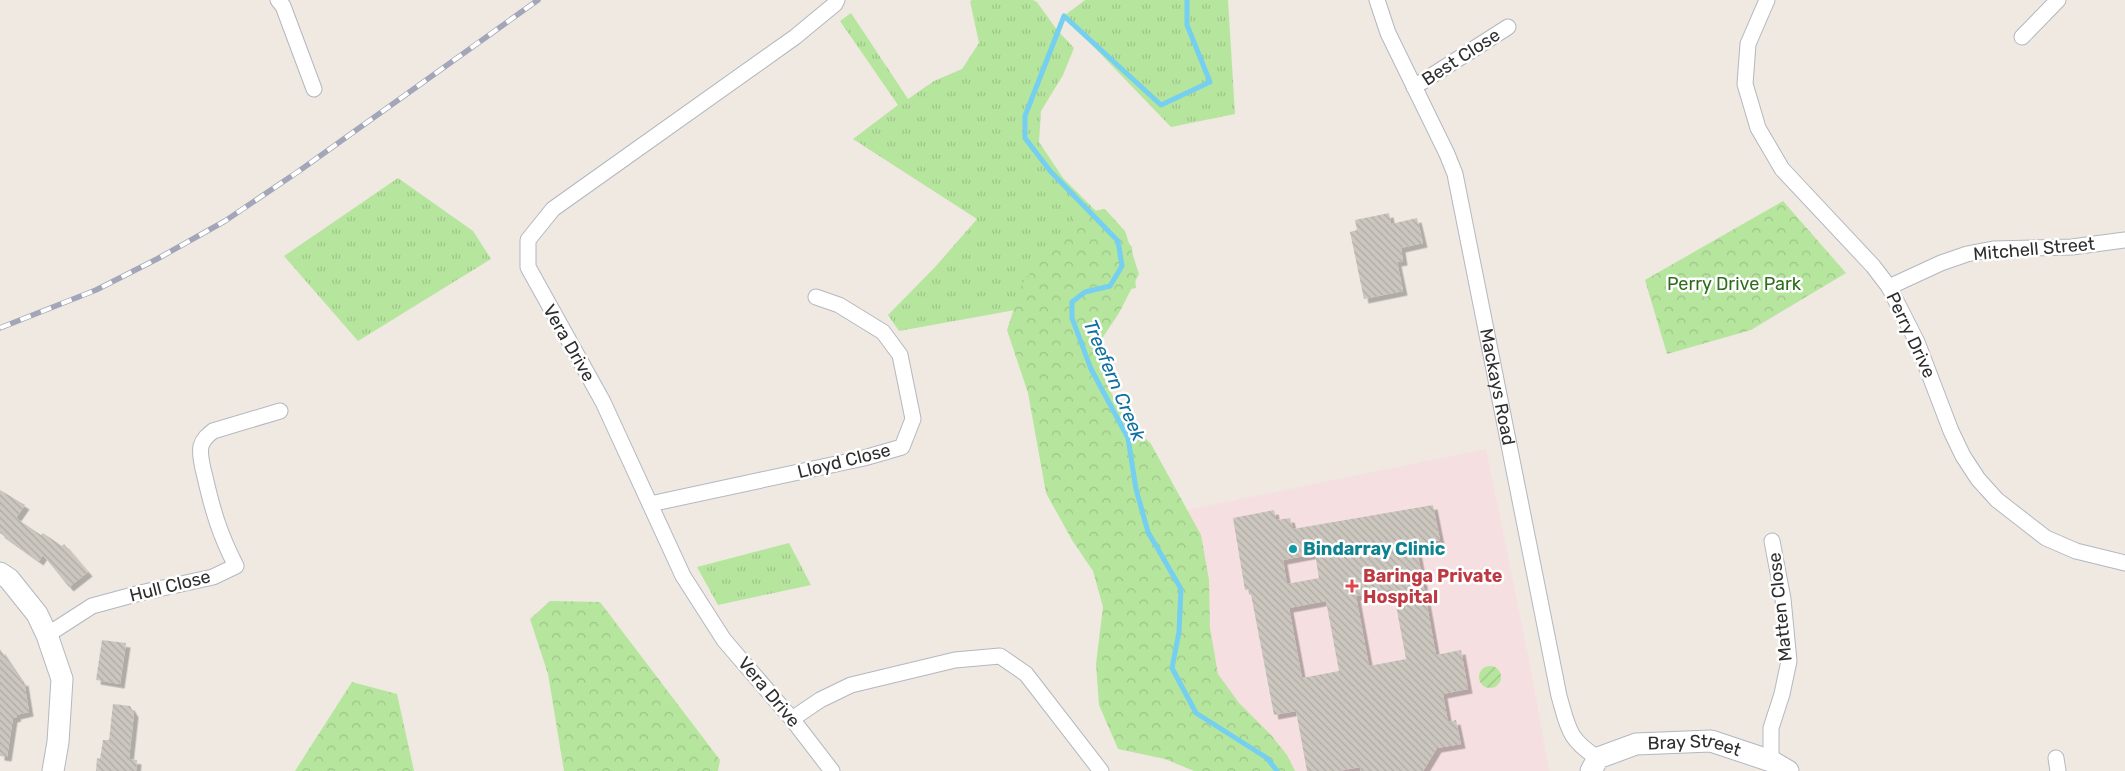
<svg xmlns="http://www.w3.org/2000/svg" width="2125" height="771" font-family="Rubik,sans-serif">
<style>
.medical{fill:#f5dfe0}
.grass{fill:url(#grass-tufts)}
.forest{fill:url(#forest-crowns)}
.garden{fill:url(#garden-furrows)}
.lines{fill:none;stroke-linecap:round;stroke-linejoin:round}
.stream{stroke:#75cff0;stroke-width:5}
.building{fill:url(#building-back-hatch);fill-rule:evenodd;filter:url(#shadow)}
.street-casing{stroke:#b4b7c1;stroke-width:17}
.secondary-casing{stroke:#b4b7c1;stroke-width:23}
.street{stroke:#fff;stroke-width:15}
.secondary{stroke:#fff;stroke-width:21}
.rail-casing{stroke:#a3a6b8;stroke-width:5.5}
.rail{stroke:#fff;stroke-width:4;stroke-dasharray:11;stroke-linecap:butt}
.culture-dot{fill:#0f9aa8;stroke:#fff;stroke-width:2}
.health-dot{fill:#e0444e;stroke:#fff;stroke-width:2}
.labels{text-anchor:middle;stroke-width:5;stroke-linejoin:round;paint-order:stroke}
.street-label{font-size:18px;fill:#2e2e2e;stroke:#fff}
.park-label{font-size:18px;fill:#2c6e1b;stroke:#fff}
.culture-label{font-size:18px;font-weight:bold;fill:#0d838f;stroke:#fff;text-anchor:start}
.health-label{font-size:18px;font-weight:bold;fill:#be3a42;stroke:#fff;text-anchor:start}
.water-label{font-size:19px;font-style:italic;fill:#0d6fa3;stroke:#fff}
</style>
<defs>
<pattern id="grass-tufts" width="24" height="20" patternUnits="userSpaceOnUse" patternTransform="scale(1.25)"><rect width="24" height="20" fill="#b6e59e"/><path d="M3 7l-1-3M5 7V3M7 7l1-3M15 17l-1-3M17 17v-4M19 17l1-3" fill="none" stroke="#9dc588"/></pattern>
<pattern id="forest-crowns" width="20" height="18" patternUnits="userSpaceOnUse" patternTransform="scale(1.25)"><rect width="20" height="18" fill="#b6e59e"/><path d="M2 6a3 3 0 1 1 6 0M12 15a3 3 0 1 1 6 0" fill="none" stroke="#9dc588"/></pattern>
<pattern id="garden-furrows" width="10" height="10" patternUnits="userSpaceOnUse" patternTransform="scale(1.25)"><rect width="10" height="10" fill="#b6e59e"/><path d="M-1 1l2-2M0 10L10 0M9 11l2-2" fill="none" stroke="#9dc588"/></pattern>
<pattern id="building-back-hatch" width="6" height="6" patternUnits="userSpaceOnUse" patternTransform="scale(1.25)"><rect width="6" height="6" fill="#cbc7bf"/><path d="M-1 5l2 2M0 0l6 6M5-1l2 2" fill="none" stroke="#afaba4"/></pattern>
<filter id="shadow"><feDropShadow dx="4.5" dy="4.5" stdDeviation="0" flood-color="#0004"/></filter>
</defs>
<rect width="100%" height="100%" fill="#efe9e1"/>
<path class="medical" d="M1486,449l43,211 20,111h-272l-62,-53 -39,-206z"/>
<path class="grass" d="M973,0h60l4,2 20,28 17,18 -11,27 -22,36 -2,31 24,36 69,69 4,41 -237,43 -11,-16 48,-49 41,-47 -124,-80 45,-34 -58,-84 11,-8 57,86 26,-18 28,-12 17,-26 -9,-42z
M1085,0h143l7,114 -64,13 -107,-111z
M398,178l75,53 18,28 -133,82 -74,-85z
M789,543l22,42 -93,20 -21,-38z"/>
<path class="forest" d="M1783,201l63,72 -95,57 -84,24 -22,-74z
M1105,209l20,22 14,43 -20,39 -18,27 4,41 17,32 29,31 50,91 8,45 1,48 8,46 21,29 32,32 16,20 8,16h-101l-29,-12 -47,-10 -19,-44 -3,-41 7,-57 -10,-36 -21,-31 -26,-47 -18,-100 -21,-63 15,-46 54,-70z
M550,601l50,1 120,158 -2,11h-154l-16,-97 -18,-55z
M352,682l45,12 17,77h-119z"/>
<path class="garden" d="M1479 677a11 11 0 1 1 22 0a11 11 0 1 1-22 0Z"/>
<g class="lines">
<path class="stream" d="M1187,0v25l23,57 -49,23 -97,-89 -39,100v22l26,34 67,69 4,25 -12,20 -25,6 -13,10v16l19,51 37,69 8,51 12,43 33,57 -2,43 -7,36 24,45 71,45 10,13"/>
</g>
<path class="building" d="M1389,213l2,11 26,-6 6,25 -22,5 2,13 -6,1 6,29 -39,8 -14,-67 7,-2 -2,-10z
M0,490l25,15 -9,13 25,17 2,-2 19,13 2,-2 24,28 -19,15 -26,-32 -4,6 -39,-28z
M1433,505l7,35 -24,4 20,111 25,-5 7,39 -25,5 5,28 8,-2 5,24 -24,4 -14,23h-62l-1,-4 -22,4h-31l-11,-60 -22,4 -24,-126 -5,1 -12,-72 41,-8 2,10 14,-2 3,11zM1315,554l4,24 -32,6 -4,-24zM1393,589l13,70 -37,7 -13,-70zM1326,601l13,70 -37,7 -13,-70z
M102,640l24,3 -6,41 -24,-4z
M0,649l22,33 2,-1 5,31 -13,3 1,2 -4,1 -6,39 -7,-1z
M113,704l17,2 4,7 -5,46 8,1 -1,11h-40l1,-13 3,1 3,-19h6z"/>
<g class="lines">
<defs>
<g id="street">
<path d="M278,0l5,6 31,83"/>
<path id="s1" d="M1377,0l11,33 59,121 8,20 104,522c9,31 9,44 39,62"/>
<path d="M1767,0l-19,44 -3,40 13,44 24,41 91,97 16,21 28,55 34,89 12,25 15,23 19,21 49,38 30,13 49,12"/>
<path d="M2022,37l36,-37"/>
<path d="M1414,87l94,-60"/>
<path d="M1889,287l52,-24 26,-9 26,-5 79,-2 53,-7"/>
<path d="M650,504l214,-46 38,-11 11,-28 -13,-64 -17,-23 -44,-27 -23,-8"/>
<path d="M47,635l45,-29 48,-13 73,-16 23,-11c-16,-31 -23,-54 -31,-89 -2,-8 -6,-22 -4,-31 2,-7 7,-11 12,-15l67,-20"/>
<path d="M792,719l28,-19 31,-15 104,-25 45,-4 26,18 75,97"/>
<path d="M2056,758l2,13"/>
<path d="M1771,761v-33l11,-34 7,-33 -6,-62 -11,-58"/>
<path d="M832,771l-40,-52 -68,-79 -41,-64 -80,-174 -75,-135v-27l25,-31 242,-172 40,-33 2,-4"/>
</g>
<g id="secondary">
<path d="M0,573l9,6 28,35 10,21 15,44 -4,63 -5,29"/>
<path id="s2" d="M1591,771l7,-13 38,-14 75,-3 60,20 17,10"/>
</g>
</defs>
<use href="#street" class="street-casing"/>
<use href="#secondary" class="secondary-casing"/>
<use href="#street" class="street"/>
<use href="#secondary" class="secondary"/>
<defs>
<path id="rail" d="M0,328l96,-38 61,-31 68,-38 74,-50 239,-171"/>
</defs>
<use href="#rail" class="rail-casing"/>
<use href="#rail" class="rail"/>
</g>
<circle class="culture-dot" cx="1293" cy="549" r="5"/>
<path class="health-dot" d="M1349.5 578.5h5v5h5v5h-5v5h-5v-5h-5v-5h5z"/>
<g class="labels">
<g class="street-label">
<text transform="translate(1461 57) rotate(-33)" y="6">Best Close</text>
<text transform="translate(2034 249) rotate(-5)" y="6">Mitchell Street</text>
<text transform="translate(1911 335) rotate(65)" y="6">Perry Drive</text>
<text transform="translate(569 343) rotate(60)" y="6">Vera Drive</text>
<text dy="6" stroke="none"><textPath href="#s1" startOffset="408">Mackays Road</textPath></text>
<text transform="translate(844 461) rotate(-14)" y="6">Lloyd Close</text>
<text transform="translate(170 586) rotate(-14)" y="6">Hull Close</text>
<text transform="translate(1780 607) rotate(-96)" y="6">Matten Close</text>
<text transform="translate(769 692) rotate(50)" y="6">Vera Drive</text>
<text dy="6" stroke="none"><textPath href="#s2" startOffset="114">Bray Street</textPath></text>
</g>
<g class="park-label">
<text x="1734" y="290">Perry Drive Park</text>
</g>
<g class="culture-label">
<text x="1303" y="555">Bindarray Clinic</text>
</g>
<g class="health-label">
<text x="1363" y="582">Baringa Private<tspan x="1363" dy="21">Hospital</tspan></text>
</g>
<g class="water-label">
<text transform="translate(1115 380) rotate(67)" y="7">Treefern Creek</text>
</g>
</g>
</svg>
